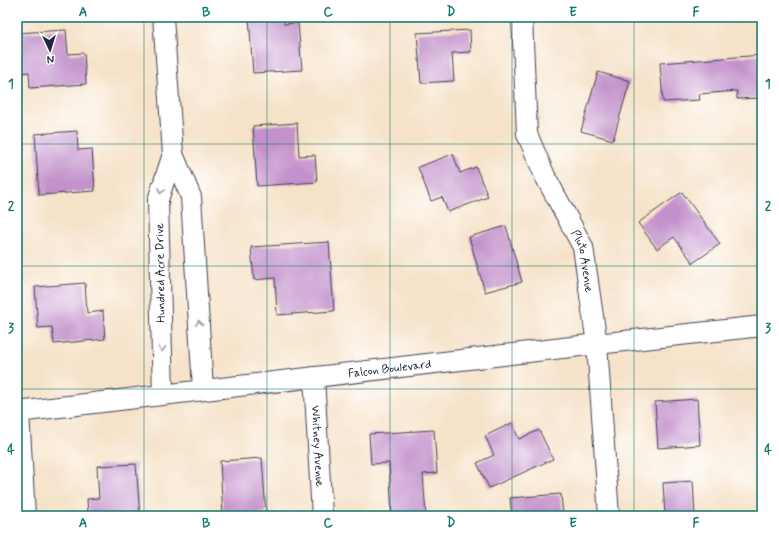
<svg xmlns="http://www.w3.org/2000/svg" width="779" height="533" font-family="Mynerve,sans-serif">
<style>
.building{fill:#c391cb}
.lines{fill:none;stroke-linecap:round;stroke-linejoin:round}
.minor-casing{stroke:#423f50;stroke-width:22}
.minor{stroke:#fff;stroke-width:20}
.oneway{stroke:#9c9ca7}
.grid{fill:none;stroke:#0f766e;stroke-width:1;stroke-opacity:0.55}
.labels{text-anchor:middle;stroke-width:4;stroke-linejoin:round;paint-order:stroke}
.street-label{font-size:12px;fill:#22223b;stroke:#fff}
.neatline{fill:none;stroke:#0f766e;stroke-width:1.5}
.grid-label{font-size:13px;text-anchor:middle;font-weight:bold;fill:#0f766e}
</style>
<rect width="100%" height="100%" fill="#fff"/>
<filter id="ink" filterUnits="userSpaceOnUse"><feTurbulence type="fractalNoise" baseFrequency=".025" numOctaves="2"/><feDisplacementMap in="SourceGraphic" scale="8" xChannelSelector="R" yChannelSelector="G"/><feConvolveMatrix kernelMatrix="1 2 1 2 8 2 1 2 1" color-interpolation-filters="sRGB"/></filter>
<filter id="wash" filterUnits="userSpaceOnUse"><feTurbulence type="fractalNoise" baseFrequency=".012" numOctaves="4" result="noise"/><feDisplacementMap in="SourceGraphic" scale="16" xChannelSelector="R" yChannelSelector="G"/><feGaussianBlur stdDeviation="0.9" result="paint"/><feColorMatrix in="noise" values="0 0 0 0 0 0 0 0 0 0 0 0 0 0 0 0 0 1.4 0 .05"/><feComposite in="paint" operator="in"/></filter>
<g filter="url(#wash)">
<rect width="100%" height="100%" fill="#f6e2c8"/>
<g id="blocks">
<path class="building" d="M249,17h35v7l14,-1 4,47 -49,3z
M66,30l2,24 16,-1 2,31 -56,4 -1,-16 -9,1 -3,-40z
M470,30l1,22 -19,1 2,28 -33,2 -4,-50z
M762,55v43l-25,1v-8l-38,3 1,6 -37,2 -3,-39z
M598,72l32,9 -17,59 -32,-9z
M297,123l2,33 16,-1 2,27 -60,4 -4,-60z
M77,131l1,19 14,-1 3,42 -56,4 -4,-61z
M453,154l7,19 16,-6 12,30 -40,15 -6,-15 -11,4 -13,-34z
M682,192l38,52 -27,19 -19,-26 -17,12 -19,-26z
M506,226l16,56 -37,10 -16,-55z
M329,242l5,69 -57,4 -2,-37 -21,2 -3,-33z
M85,283l2,30 16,-2 2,28 -51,5 -2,-17 -14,1 -3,-41z
M697,399l3,46 -42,3 -3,-46z
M512,423l7,16 20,-9 14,29 -64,29 -12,-25 17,-8 -9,-19z
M434,430l3,43 -14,1 3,42h-34l-3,-53 -18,1 -2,-30z
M262,458l4,55 -43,3 -3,-55z
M136,464l4,52h-52l-1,-17 12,-1 -2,-32z
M693,481l2,35h-30l-2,-33z
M561,494l2,22h-51l-2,-18z"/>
</g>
</g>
<g filter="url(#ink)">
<use href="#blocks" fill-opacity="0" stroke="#423f50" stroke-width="1"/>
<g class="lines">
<defs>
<g id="minor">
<path d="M163,17l10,137 18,43 12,192"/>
<path id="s1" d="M522,17l5,117 18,42 38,71 14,97 12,172"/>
<path id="s2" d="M314,377l8,139"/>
<path d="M163,394l-5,-194 15,-46"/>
<path id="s3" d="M17,412l580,-68 165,-18"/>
<path d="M19,412l6,104"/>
</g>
</defs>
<use href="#minor" class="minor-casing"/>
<use href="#minor" class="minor"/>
</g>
<defs><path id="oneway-chevron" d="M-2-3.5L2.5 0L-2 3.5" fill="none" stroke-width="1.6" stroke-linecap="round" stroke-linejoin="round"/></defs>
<g class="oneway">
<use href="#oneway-chevron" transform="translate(161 191) rotate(107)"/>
<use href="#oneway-chevron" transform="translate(199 323) rotate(-94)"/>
<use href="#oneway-chevron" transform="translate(162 349) rotate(89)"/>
</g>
</g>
<path class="grid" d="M144,17v499M267,17v499M390,17v499M512,17v499M634,17v499M17,144h745M17,266h745M17,389h745"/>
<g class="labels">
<g class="street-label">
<text dy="4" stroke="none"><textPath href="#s1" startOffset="257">Pluto Avenue</textPath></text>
<text transform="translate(160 273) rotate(-91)" y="4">Hundred Acre Drive</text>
<text dy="4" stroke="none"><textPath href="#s3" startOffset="375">Falcon Boulevard</textPath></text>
<text dy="4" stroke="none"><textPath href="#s2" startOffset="69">Whitney Avenue</textPath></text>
</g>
</g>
<rect width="779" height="533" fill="none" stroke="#fff" stroke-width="44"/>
<g transform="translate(50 50) rotate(176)" stroke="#ffffff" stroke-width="3" paint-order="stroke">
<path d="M0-3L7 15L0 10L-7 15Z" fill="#22223b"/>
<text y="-6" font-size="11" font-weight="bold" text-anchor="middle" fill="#22223b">N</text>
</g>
<rect x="22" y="22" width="735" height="489" class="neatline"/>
<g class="grid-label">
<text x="83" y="16">A</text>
<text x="206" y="16">B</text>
<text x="328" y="16">C</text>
<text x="451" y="16">D</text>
<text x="573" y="16">E</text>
<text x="696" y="16">F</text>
<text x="11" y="88">1</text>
<text x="768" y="88">1</text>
<text x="11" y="210">2</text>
<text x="768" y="210">2</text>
<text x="11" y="332">3</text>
<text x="768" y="332">3</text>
<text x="11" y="454">4</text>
<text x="768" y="454">4</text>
<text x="83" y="527">A</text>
<text x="206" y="527">B</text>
<text x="328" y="527">C</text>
<text x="451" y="527">D</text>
<text x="573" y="527">E</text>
<text x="696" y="527">F</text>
</g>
</svg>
